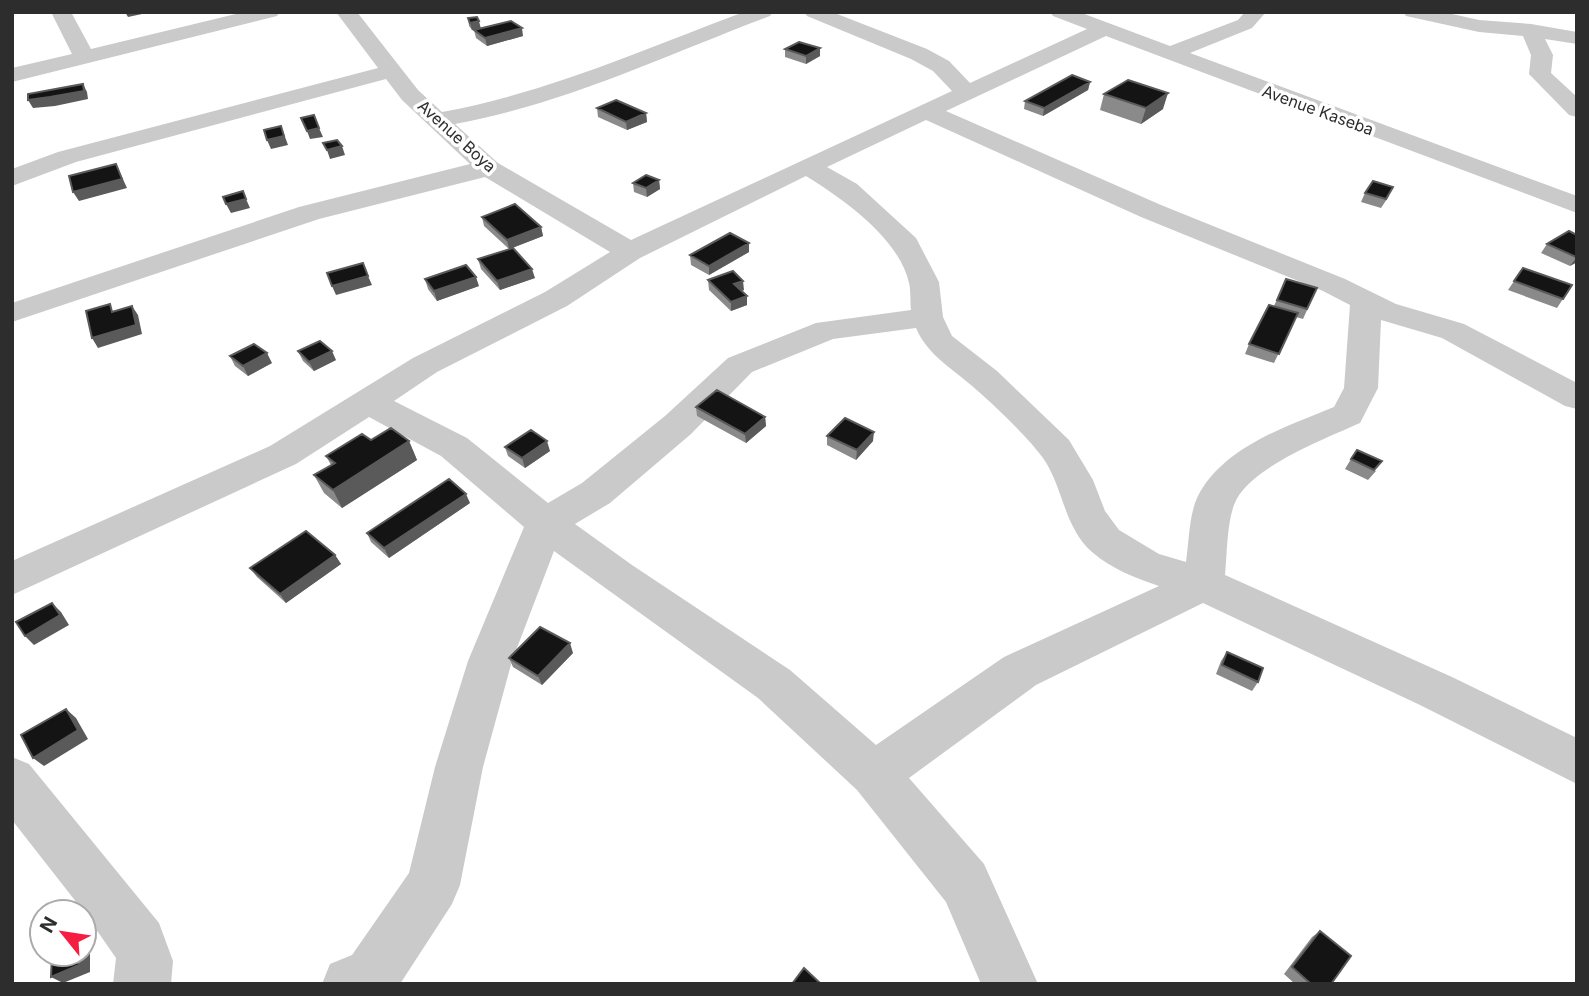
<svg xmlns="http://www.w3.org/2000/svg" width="1589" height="996" font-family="Inter,sans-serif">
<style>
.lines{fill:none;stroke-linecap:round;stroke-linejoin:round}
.street{fill:#cacaca;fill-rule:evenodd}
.wall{fill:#8a8a8a}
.shaded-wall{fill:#5a5a5a}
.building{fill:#141414;stroke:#5a5a5a;stroke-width:2}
.labels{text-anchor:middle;stroke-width:7;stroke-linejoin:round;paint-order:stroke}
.far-street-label{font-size:16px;fill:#2d2d2d;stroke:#fff}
</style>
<rect width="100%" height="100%" fill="#fff"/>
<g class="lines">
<path class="street" d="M51,12h20l20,37 153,-37h36l-3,4 -265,66v-14l60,-14z
M336,12h21l61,78 24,22c105,-19 202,-63 302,-100h29l-3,4c-104,39 -205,88 -315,108l43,39 133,77 321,-149 -19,-20 -22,-12 -104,-43 -3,-4h28l95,37 22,12 21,22 117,-54 -34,-13 -3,-4h29l91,34 68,-26 7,-8h21l-14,16 -62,25 387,143v17l-471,-177 -160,75 215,94 184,74 51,25 68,20 113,59v26l-12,-3 -123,-68 -61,-18 -3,68 -18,35c-33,15 -113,45 -126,82 -7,18 -7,50 -9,70l227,102 125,61v46l-157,-79 -217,-102 -167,82 -127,93 75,86 54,120h-57l-35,-82 -89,-112 -99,-92 -204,-147 -42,110 -29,106 -23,118 -8,19 -52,80h-78l8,-20 22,-9 57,-82 26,-106 33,-106 56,-134 -83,-71 -72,-39 -73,47 -284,131v-34l258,-115 143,-88 132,-66 65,-40 -125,-75 -166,42 -307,103v-19l287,-96 171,-43 -68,-64 -16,-21 -310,83 -64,24v-17l46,-17 320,-84zM926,120l215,97 182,74 27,14 -6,83 -10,19c-48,20 -112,40 -137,91 -8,18 -8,44 -11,64l-27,-8 -40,-24 -14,-19 -12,-31 -24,-40 -72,-69 -45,-35 -9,-19 -4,-35 -23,-44 -59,-54 -30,-17zM806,176c37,23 93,62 103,107 2,8 1,18 2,27l-95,13 -88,35 -63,58 -83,67 -34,20 -81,-65 -73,-37 43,-29 130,-66 73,-48zM916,328c11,26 34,39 55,57 20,17 57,52 72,73 20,28 21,70 49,94 19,17 44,26 67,34l-155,71 -128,88 -86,-75 -158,-105 -57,-41 35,-21 81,-69 61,-62 81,-33z
M1403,12h40l36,8 52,4 46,8v12l-32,-5 8,16 -2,18 26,24v20l-8,-2 -40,-41 2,-19 -8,-19 -44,-4 -73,-16z
M12,757l17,7 130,159 14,38 -2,23h-58l3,-26 -32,-46 -72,-92z"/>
</g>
<path class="wall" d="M468,18l13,10 42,8 -36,10 -11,-8 -2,-8h3h-5l-3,-4z
M820,48v8l-14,8 -21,-7v-8z
M1090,82l-2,8 -45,26 -19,-7 1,-8z
M1104,94l59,15 -22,15 -41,-14z
M597,108l49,5 1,9 -20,8 -29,-13z
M659,180l1,9 -13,8 -13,-5 -1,-9z
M1365,193l24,3 -8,12 -20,-6z
M482,217l59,10 2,9 -33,13 25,29 -35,12 -19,-21 -3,-10 31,-10 -25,-23z
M1577,235v27l-7,4 -29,-13 6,-9z
M749,252l-40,23 -18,-10 -1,-10z
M1523,268l49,17 -15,23 -49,-18z
M425,279l54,7 -42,15 -9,-12z
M1286,279l31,9 -14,31 -7,-2 -22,46 -29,-9 4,-10 25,-38z
M708,280l36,10 -2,1 5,5v9l-16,6 -22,-21z
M298,351l38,9 -22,11 -11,-10z
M230,356l42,7 -24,13 -13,-10z
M696,407l69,10 1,9 -20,17 -49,-27z
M827,436l46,5 -17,19 -29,-15z
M371,440l38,1 8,19 -75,48 -18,-15 -10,-18 17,-10 -5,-9z
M505,447l45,4 -25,17 -17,-12z
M1351,459l25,12 -8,9 -23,-11z
M470,503l-81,55 -18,-16 -4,-9z
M335,555l6,9 -55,39 -29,-26 -7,-9z
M1227,652l31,30 -6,9 -36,-17 5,-13z
M573,653l-31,32 -29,-18 -4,-9z
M1320,931l11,53h-36l-11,-10 28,-37z"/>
<path class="shaded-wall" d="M125,12h16l1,2 -14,3z
M479,21l2,8 -9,1 -2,-7z
M522,28l1,8 -36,10 -2,-8z
M820,48v8l-14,8v-8z
M1090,82l-2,8 -45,26 1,-8z
M83,84l4,8 1,7 -33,7 -22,2 -5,-8z
M1168,93l-5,16 -22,15 5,-16z
M646,113l1,9 -20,8 -1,-8z
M281,126l7,19 -17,4 -4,-9z
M319,128l4,9 -13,2 -3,-8z
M342,146l3,9 -15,4 -3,-9z
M116,164l11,24 -48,13 -6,-9z
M659,180l1,9 -13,8 -1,-9z
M246,199l4,9 -19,5 -5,-9z
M541,227l2,9 -34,13 -2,-9z
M749,243v9l-40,23v-9z
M1577,257v5l-7,4z
M532,269l3,9 -35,12 -3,-9z
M368,276l4,9 -36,10 -4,-9z
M476,277l3,9 -42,15 -3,-10z
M743,281l1,9 -9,3 -1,-9z
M747,296v9l-16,6v-9z
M132,306l6,9 4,19 -44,14 -6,-10z
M332,351l4,9 -22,11 -5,-9z
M267,353l5,10 -24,13 -5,-10z
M765,417l1,9 -20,17 -1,-9z
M874,432l-1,9 -17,19 1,-10z
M409,441l8,19 -75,48 -9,-18z
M547,441l3,10 -25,17 -3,-10z
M466,494l4,9 -81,55 -5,-10z
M335,555l6,9 -55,39 -6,-9z
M52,603l9,9 8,13 -35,20 -9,-9z
M570,643l3,10 -31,32 -4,-9z
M66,709l10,9 12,21 -44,27 -11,-8z
M84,941l6,4v27l-27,11 -12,-6 28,-23h5z"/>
<path class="building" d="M477,17l2,4 -9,2 -2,-5z
M511,21l11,7 -37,10 -11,-8z
M799,42l21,6 -14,8 -21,-7z
M1072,75l18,7 -46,26 -19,-7z
M1128,80l40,13 -22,15 -42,-14z
M83,84l1,7 -34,6 -22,3v-6z
M616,100l30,13 -20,9 -29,-14z
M314,115l5,13 -12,3 -6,-13z
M281,126l3,10 -17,4 -3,-10z
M337,140l5,6 -15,4 -4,-7z
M116,164l6,15 -49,13 -4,-16z
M646,175l13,5 -13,8 -13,-5z
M1373,181l20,6 -7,12 -21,-6z
M243,191l3,8 -20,5 -3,-7z
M515,204l26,23 -34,13 -25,-23z
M1569,231l8,4 -1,22 -29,-13z
M730,233l19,10 -40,23 -19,-11z
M513,248l19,21 -35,12 -19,-22z
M363,263l5,13 -36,10 -5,-13z
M466,265l10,12 -42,14 -9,-12z
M1523,268l49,17 -9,14 -49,-18z
M733,271l10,10 -9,3 13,12 -16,6 -23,-22z
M1286,279l31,9 -10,21 -30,-9z
M110,304l2,8 20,-6 4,19 -44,13 -6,-27z
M1269,305l29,8 -19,41 -30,-10z
M320,341l12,10 -23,11 -11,-11z
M254,344l13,9 -24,13 -13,-10z
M717,390l48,27 -20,17 -49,-27z
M845,418l29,14 -17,18 -30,-14z
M391,428l18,13 -76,49 -19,-15 21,-12 -9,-7 36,-22 9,6z
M531,430l16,11 -25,17 -17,-11z
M1357,450l25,11 -8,9 -23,-11z
M449,479l17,15 -82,54 -17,-15z
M306,531l29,24 -55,39 -30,-26z
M52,603l8,12 -35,21 -9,-14z
M540,627l30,16 -32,33 -29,-18z
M1227,652l36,16 -5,14 -36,-17z
M66,709l12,21 -45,28 -12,-23z
M1320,931l31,25 -20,28h-20l-19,-17z
M52,954h27v11l-28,12z
M804,968l17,16h-29z"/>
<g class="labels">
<g class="far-street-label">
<text transform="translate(1318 110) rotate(20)" y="6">Avenue Kaseba</text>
<text transform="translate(457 136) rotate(42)" y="6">Avenue Boya</text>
</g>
</g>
<rect width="1589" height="996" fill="none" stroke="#2d2d2d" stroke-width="28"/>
<g transform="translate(63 933) rotate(300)"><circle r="33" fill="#ffffff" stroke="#ababab" stroke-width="2"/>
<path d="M0-5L12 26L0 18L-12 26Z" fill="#f61e40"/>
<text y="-10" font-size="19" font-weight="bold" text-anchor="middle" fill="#2d2d2d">N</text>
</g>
</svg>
